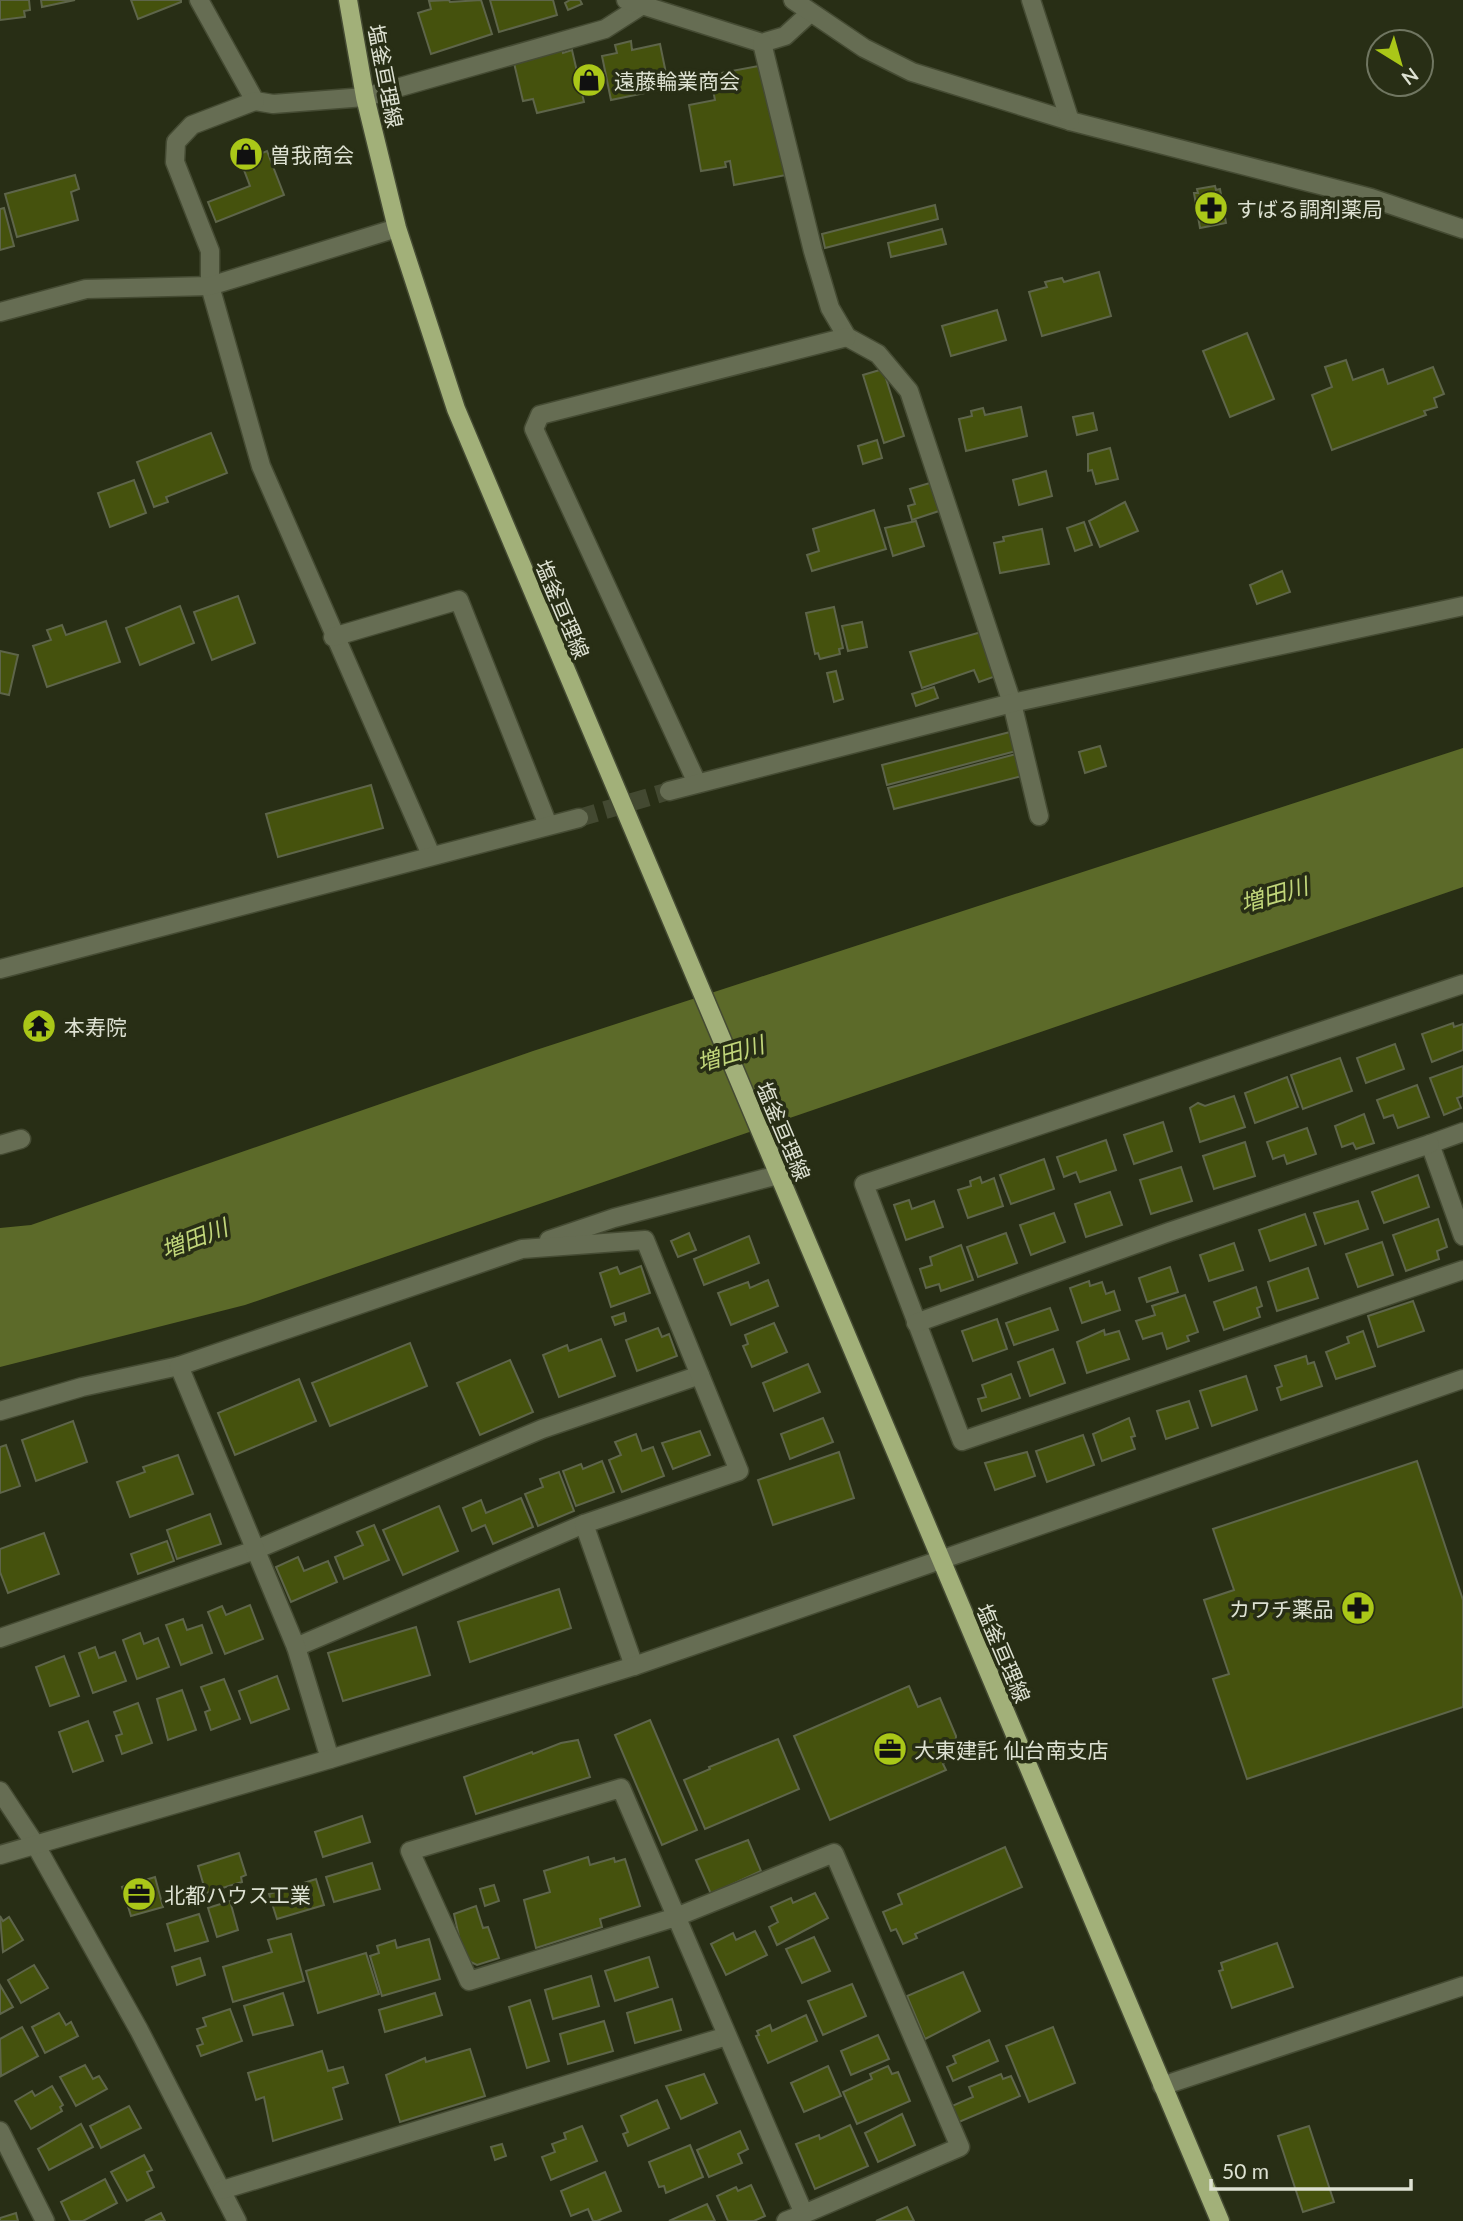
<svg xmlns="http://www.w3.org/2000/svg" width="1463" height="2221" font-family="Lato,'Noto Sans JP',sans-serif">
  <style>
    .water { fill: #5c6a29 }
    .building { fill: #45520d; stroke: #5e654a; stroke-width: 2 }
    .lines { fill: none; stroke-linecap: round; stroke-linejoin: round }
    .minor-tunnel { stroke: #434931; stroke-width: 18; stroke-dasharray: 18 9; stroke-linecap: butt }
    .minor-casing { stroke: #454b33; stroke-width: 21 }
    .major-casing { stroke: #454b33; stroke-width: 21 }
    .minor { stroke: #666d53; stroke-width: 18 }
    .major { stroke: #a2b079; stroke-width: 18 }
    .labels { text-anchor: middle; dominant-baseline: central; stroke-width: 7; stroke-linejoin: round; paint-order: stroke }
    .street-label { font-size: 21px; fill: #dde1d2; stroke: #282e15 }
    .poi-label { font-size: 21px; fill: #dde1d2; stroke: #282e15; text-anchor: start }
    .water-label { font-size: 23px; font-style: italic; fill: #c1d67a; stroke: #282e15 }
  </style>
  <rect width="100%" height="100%" fill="#282e15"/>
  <path class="water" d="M1463,748V887L245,1305L0,1367V1228L31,1225L533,1051Z"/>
  <g class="building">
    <path d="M0,0H29L30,10L24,11L25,17L0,20Z"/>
    <path d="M41,0H75L42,7Z"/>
    <path d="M131,0H181V2L138,19Z"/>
    <path d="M449,0L450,2L481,0L492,34L431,54L418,13L431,9L429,1Z"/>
    <path d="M490,0H553L557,15L499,32Z"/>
    <path d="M570,0H580L582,4L568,10L565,3Z"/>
    <path d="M631,41L632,50L660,44L669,88L611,100L602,56L617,53L615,45Z"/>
    <path d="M562,48L563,53L572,50L584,102L537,113L533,99L523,101L514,63Z"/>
    <path d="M764,65L786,175L734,185L730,161L725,162L726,167L701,171L689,105L715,100L710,75Z"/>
    <path d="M267,151L284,195L216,222L208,202L250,186L241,162Z"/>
    <path d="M75,175L79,189L71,192L78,220L17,237L5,194Z"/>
    <path d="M1215,186L1216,190L1220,189L1226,223L1200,228L1194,193H1198L1197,189Z"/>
    <path d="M935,205L938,219L825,248L822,234Z"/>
    <path d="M4,208L14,246L0,250V209Z"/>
    <path d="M942,229L946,244L891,257L888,243Z"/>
    <path d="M1099,272L1111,316L1042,336L1029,292L1047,287L1045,282L1062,278L1064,282Z"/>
    <path d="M997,310L1006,340L951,356L942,326Z"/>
    <path d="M1247,333L1274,399L1230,417L1203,351Z"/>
    <path d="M1346,360L1353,380L1383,369L1388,384L1433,367L1444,394L1434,398L1437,407L1424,411L1426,415L1332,450L1312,395L1332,387L1325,367Z"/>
    <path d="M883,369L904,436L884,443L863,375Z"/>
    <path d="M1021,407L1027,436L966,451L959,419L972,416L971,411L983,408L985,415Z"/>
    <path d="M1093,413L1097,430L1077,435L1073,417Z"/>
    <path d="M211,433L227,473L166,497L168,502L154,507L137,462Z"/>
    <path d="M877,440L882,458L863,464L858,446Z"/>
    <path d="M1110,448L1118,479L1096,484L1092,470L1088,471V454Z"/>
    <path d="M1046,471L1052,496L1019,505L1013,480Z"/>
    <path d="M134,480L146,513L110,527L98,493Z"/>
    <path d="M933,482L942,510L912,520L908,506L915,504L910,489Z"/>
    <path d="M1125,502L1138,531L1100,547L1089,521Z"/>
    <path d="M874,510L886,549L812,571L807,555L819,551L813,529Z"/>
    <path d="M916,521L924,546L893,556L885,528Z"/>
    <path d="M1084,522L1092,545L1075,551L1067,528Z"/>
    <path d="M1042,529L1049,564L1000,573L994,543L1004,541L1003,537Z"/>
    <path d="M1282,571L1290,592L1257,604L1250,585Z"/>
    <path d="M238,596L255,643L212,660L194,612Z"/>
    <path d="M180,606L194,643L140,665L126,628Z"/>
    <path d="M834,607L843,648L839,649L840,654L820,659L818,653L815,654L806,613Z"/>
    <path d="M106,621L120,662L47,687L33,646L51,640L47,630L62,625L66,635Z"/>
    <path d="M862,622L867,647L848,651L842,626Z"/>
    <path d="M985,631L999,675L979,682L974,670L922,688L910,652Z"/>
    <path d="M0,651L18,655L9,695L0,693Z"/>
    <path d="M836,671L843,699L834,702L827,673Z"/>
    <path d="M934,687L938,698L916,706L912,694Z"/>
    <path d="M1010,732L1016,751L887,785L882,765Z"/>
    <path d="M1100,746L1106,766L1085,773L1079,752Z"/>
    <path d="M1016,754L1022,776L894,809L888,788Z"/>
    <path d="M371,785L383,828L278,857L266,814Z"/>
    <path d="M1453,1023L1454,1027L1463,1024V1050L1432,1062L1422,1034Z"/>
    <path d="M1395,1044L1404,1069L1366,1083L1357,1058Z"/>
    <path d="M1340,1058L1352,1091L1303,1109L1291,1075Z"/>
    <path d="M1463,1066V1096L1457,1098L1461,1108L1444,1115L1430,1078Z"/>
    <path d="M1287,1077L1298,1107L1255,1123L1245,1093Z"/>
    <path d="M1417,1085L1429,1117L1398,1128L1393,1115L1384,1118L1377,1100Z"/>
    <path d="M1234,1096L1245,1127L1200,1142L1190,1108L1198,1103L1205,1106Z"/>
    <path d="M1364,1114L1374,1143L1356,1149L1353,1143L1342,1147L1335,1126Z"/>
    <path d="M1163,1122L1172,1151L1134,1164L1124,1135Z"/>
    <path d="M1307,1128L1316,1154L1287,1164L1284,1155L1273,1159L1267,1142Z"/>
    <path d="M1106,1140L1116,1170L1080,1182L1076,1172L1064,1177L1057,1157Z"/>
    <path d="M1245,1142L1255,1176L1214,1189L1203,1156Z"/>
    <path d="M1044,1159L1054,1189L1011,1204L1000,1175Z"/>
    <path d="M1181,1167L1192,1201L1151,1214L1140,1180Z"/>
    <path d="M1418,1175L1429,1207L1384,1223L1372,1192Z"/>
    <path d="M980,1177L982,1183L994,1178L1003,1206L968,1218L958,1190L971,1186L970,1181Z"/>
    <path d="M1110,1192L1122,1225L1086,1237L1075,1204Z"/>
    <path d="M909,1200L912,1209L934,1201L943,1227L906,1240L894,1205Z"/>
    <path d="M1358,1201L1368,1229L1325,1244L1314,1213Z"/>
    <path d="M1054,1213L1065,1242L1031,1255L1020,1225Z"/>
    <path d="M1305,1214L1316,1245L1270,1261L1259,1230Z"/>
    <path d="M1438,1219L1447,1247L1437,1251L1439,1259L1406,1271L1393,1235Z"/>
    <path d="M689,1233L696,1250L678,1257L671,1241Z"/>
    <path d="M1006,1233L1017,1263L978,1277L967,1247Z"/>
    <path d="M749,1236L759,1263L704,1285L694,1259Z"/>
    <path d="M1382,1242L1393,1275L1358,1287L1346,1254Z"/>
    <path d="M1234,1243L1243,1270L1209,1281L1200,1255Z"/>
    <path d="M961,1245L973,1280L941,1291L939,1284L926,1288L920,1269L932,1265L930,1257Z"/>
    <path d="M641,1266L650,1293L611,1307L600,1273L617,1267L620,1274Z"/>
    <path d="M1170,1267L1178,1292L1147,1302L1139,1278Z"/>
    <path d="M1308,1268L1318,1298L1277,1311L1268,1282Z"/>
    <path d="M768,1280L778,1306L731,1325L718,1293L748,1282L750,1288Z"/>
    <path d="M1089,1281L1090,1286L1102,1282L1106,1294L1114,1291L1120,1310L1082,1323L1070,1288Z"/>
    <path d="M1256,1287L1262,1306L1257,1308L1260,1317L1224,1330L1214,1302Z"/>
    <path d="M1185,1295L1198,1332L1187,1336L1189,1341L1167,1349L1162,1333L1143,1339L1136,1321L1155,1315L1152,1306Z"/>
    <path d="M1413,1301L1424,1331L1378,1347L1368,1316Z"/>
    <path d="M1050,1308L1058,1330L1014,1345L1006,1323Z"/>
    <path d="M624,1313L626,1321L615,1325L612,1317Z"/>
    <path d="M997,1319L1007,1349L973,1361L962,1331Z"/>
    <path d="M774,1323L787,1352L752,1367L743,1346L748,1344L745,1335Z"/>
    <path d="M658,1328L662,1337L669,1334L677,1356L637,1371L626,1340Z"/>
    <path d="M1104,1330L1105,1335L1119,1331L1129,1359L1087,1373L1077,1342Z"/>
    <path d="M1363,1331L1375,1366L1336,1379L1326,1352L1349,1343L1347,1337Z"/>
    <path d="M601,1339L615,1376L559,1397L543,1355L567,1345L569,1351Z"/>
    <path d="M410,1343L427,1386L330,1426L312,1383Z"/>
    <path d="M1053,1349L1065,1383L1030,1396L1018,1362Z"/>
    <path d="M1306,1356L1308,1364L1314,1362L1322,1386L1281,1400L1277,1388L1282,1386L1275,1366Z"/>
    <path d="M510,1360L533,1412L480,1435L457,1383Z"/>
    <path d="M808,1364L820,1392L774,1411L763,1383Z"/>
    <path d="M1011,1374L1020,1398L982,1411L978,1399L986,1397L982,1385Z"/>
    <path d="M1246,1376L1257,1410L1212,1426L1200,1391Z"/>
    <path d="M299,1379L316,1421L235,1455L218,1413Z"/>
    <path d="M1189,1401L1198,1428L1166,1439L1157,1411Z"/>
    <path d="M823,1418L833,1442L790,1459L781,1434Z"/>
    <path d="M1129,1418L1135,1436L1131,1437L1135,1449L1102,1461L1093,1434Z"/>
    <path d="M73,1421L87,1462L36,1481L22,1440Z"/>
    <path d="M700,1431L710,1455L673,1469L662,1443Z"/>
    <path d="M636,1434L642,1451L653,1447L664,1476L622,1492L609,1460L621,1455L615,1442Z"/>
    <path d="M1083,1435L1094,1465L1047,1482L1036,1451Z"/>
    <path d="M6,1445L20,1486L0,1493V1447Z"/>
    <path d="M839,1452L854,1498L773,1525L758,1480Z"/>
    <path d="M1027,1452L1035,1476L995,1490L985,1463Z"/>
    <path d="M178,1455L193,1494L130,1517L117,1482L145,1472L143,1467Z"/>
    <path d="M602,1461L614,1492L576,1506L563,1471L581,1464L583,1469Z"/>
    <path d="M1417,1461L1463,1600V1707L1247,1779L1213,1679L1229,1674L1204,1600L1234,1590L1213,1529Z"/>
    <path d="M559,1472L574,1511L538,1526L525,1494L543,1487L540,1479Z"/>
    <path d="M521,1498L533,1527L493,1544L485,1525L472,1531L463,1508L481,1500L486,1513Z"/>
    <path d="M439,1506L458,1551L403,1575L383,1530Z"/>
    <path d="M210,1514L221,1544L177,1559L167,1530Z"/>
    <path d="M374,1525L389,1560L344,1579L335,1557L363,1545L357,1532Z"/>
    <path d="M44,1533L59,1574L8,1593L0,1572V1549Z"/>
    <path d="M167,1541L174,1561L138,1574L131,1554Z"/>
    <path d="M298,1557L304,1571L328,1561L337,1582L291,1602L276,1567Z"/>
    <path d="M559,1589L571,1628L470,1662L458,1622Z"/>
    <path d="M250,1605L263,1639L225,1654L208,1612L222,1606L226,1615Z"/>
    <path d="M183,1619L187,1630L202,1625L212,1653L181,1665L166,1625Z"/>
    <path d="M416,1627L430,1675L343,1701L328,1653Z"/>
    <path d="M140,1633L144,1644L158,1638L169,1667L137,1679L123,1640Z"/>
    <path d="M95,1647L99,1658L115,1652L126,1681L93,1693L79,1653Z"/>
    <path d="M64,1656L79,1696L50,1706L36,1667Z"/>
    <path d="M277,1676L289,1709L251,1723L239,1691Z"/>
    <path d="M224,1679L240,1719L211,1730L205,1712L210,1710L201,1687Z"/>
    <path d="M909,1686L918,1707L940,1698L956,1736L955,1752L943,1764L946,1770L830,1820L794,1736Z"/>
    <path d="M182,1690L196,1730L168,1740L157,1699Z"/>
    <path d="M138,1703L152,1743L122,1754L116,1736L122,1734L114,1712Z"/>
    <path d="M650,1720L697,1830L662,1845L615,1735Z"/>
    <path d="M88,1721L103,1761L73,1772L59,1732Z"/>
    <path d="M778,1739L799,1789L705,1829L684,1780L710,1769L709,1767Z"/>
    <path d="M578,1740L590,1777L476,1814L464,1777L532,1752L533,1754L561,1743Z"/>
    <path d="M362,1816L370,1842L323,1857L315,1832Z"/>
    <path d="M748,1840L761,1871L711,1894L696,1860Z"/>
    <path d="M1005,1847L1022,1887L915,1934L917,1938L903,1944L896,1929L891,1931L883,1912L902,1904L898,1894Z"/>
    <path d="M239,1853L246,1875L241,1877L242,1882L206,1893L198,1866Z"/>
    <path d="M588,1857L590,1865L614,1858L615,1862L625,1859L640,1906L600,1919L602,1927L536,1948L524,1900L550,1892L544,1871Z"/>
    <path d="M372,1863L380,1889L334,1902L326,1877Z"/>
    <path d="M155,1877L163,1907L131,1916L122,1887Z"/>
    <path d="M316,1879L324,1905L277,1919L269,1894Z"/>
    <path d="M494,1885L499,1901L485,1906L480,1889Z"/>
    <path d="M815,1893L828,1918L777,1945L769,1927L778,1922L771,1907L791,1898L793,1903Z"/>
    <path d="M230,1901L238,1930L217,1937L208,1908Z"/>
    <path d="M476,1906L483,1928L488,1927L499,1958L477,1965L464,1959L454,1914Z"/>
    <path d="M199,1914L208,1941L175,1951L167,1924Z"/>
    <path d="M0,1916L3,1921L9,1917L23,1940L3,1952Z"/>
    <path d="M755,1931L767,1955L726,1975L711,1944L733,1933L736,1940Z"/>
    <path d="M291,1934L304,1981L233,2002L223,1967L272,1952L268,1940Z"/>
    <path d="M814,1937L830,1971L802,1983L786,1949Z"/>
    <path d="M429,1939L440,1979L382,1996L370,1956L379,1953L377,1946L395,1940L397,1948Z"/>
    <path d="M1277,1943L1293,1987L1232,2008L1219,1971L1223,1970L1221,1963Z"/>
    <path d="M366,1953L379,1994L318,2013L306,1971Z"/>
    <path d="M649,1957L658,1987L615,2001L605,1971Z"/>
    <path d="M200,1958L205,1975L177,1985L172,1967Z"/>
    <path d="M34,1965L48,1988L21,2003L8,1980Z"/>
    <path d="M963,1972L980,2011L925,2039L907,1996Z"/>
    <path d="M591,1976L599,2006L553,2019L545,1990Z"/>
    <path d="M852,1984L866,2016L823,2035L808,2001Z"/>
    <path d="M0,1985L13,2007L0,2014Z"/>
    <path d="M283,1993L293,2025L253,2035L244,2006Z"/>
    <path d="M435,1993L442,2015L385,2032L379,2010Z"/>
    <path d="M672,1999L681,2030L635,2043L627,2013Z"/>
    <path d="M530,2000L549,2061L527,2068L509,2007Z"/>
    <path d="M230,2009L242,2041L201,2056L197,2046L203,2044L197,2029L206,2026L203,2018Z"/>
    <path d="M59,2013L66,2025L71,2022L78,2036L45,2053L32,2027Z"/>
    <path d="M806,2015L817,2041L768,2063L756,2036L759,2035L757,2031L770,2025L772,2031Z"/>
    <path d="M604,2021L613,2051L568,2064L560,2034Z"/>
    <path d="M22,2027L38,2056L1,2076L0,2039Z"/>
    <path d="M1053,2027L1075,2083L1029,2102L1006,2046Z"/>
    <path d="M878,2035L889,2059L851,2075L841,2051Z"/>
    <path d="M989,2040L998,2061L953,2081L947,2067L956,2063L953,2056Z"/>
    <path d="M470,2049L485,2096L400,2122L386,2075L425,2058L426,2062Z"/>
    <path d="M322,2051L328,2071L343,2067L348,2083L333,2088L342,2119L273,2141L264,2097L256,2100L248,2073Z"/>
    <path d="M85,2065L93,2079L99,2076L107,2089L76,2106L60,2077Z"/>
    <path d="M828,2066L841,2096L804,2112L791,2083Z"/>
    <path d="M888,2066L892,2074L898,2072L910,2101L857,2124L843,2092L872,2079L870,2074Z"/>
    <path d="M704,2074L717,2103L681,2119L666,2086Z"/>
    <path d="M1001,2074L1003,2079L1011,2076L1020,2096L959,2122L952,2106L973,2097L969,2087Z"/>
    <path d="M52,2086L63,2105L60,2107L62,2111L31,2129L15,2101L32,2091L35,2096Z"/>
    <path d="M657,2100L669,2128L628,2146L623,2134L628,2132L621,2116Z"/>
    <path d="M129,2106L141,2128L101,2148L90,2126Z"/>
    <path d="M902,2114L915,2145L878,2162L865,2133Z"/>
    <path d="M81,2124L93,2147L49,2170L38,2149Z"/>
    <path d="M850,2125L868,2166L815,2189L796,2144L819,2135L820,2139Z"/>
    <path d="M582,2126L597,2161L551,2180L542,2157L555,2152L552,2144L566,2139L564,2133Z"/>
    <path d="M1309,2126L1334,2202L1303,2212L1278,2136Z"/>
    <path d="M740,2131L748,2149L738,2154L742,2163L709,2177L697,2150Z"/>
    <path d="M502,2144L506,2156L495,2160L491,2147Z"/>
    <path d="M690,2145L703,2177L666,2193L664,2186L659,2187L649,2162Z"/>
    <path d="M144,2155L152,2170L147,2172L154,2187L127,2201L111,2172Z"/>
    <path d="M605,2172L621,2211L597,2221H593L588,2209L571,2216L561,2191Z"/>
    <path d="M105,2179L117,2203L83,2221H70L61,2202Z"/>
    <path d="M751,2185L765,2216L754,2221H728L717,2196L736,2187L738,2191Z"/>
    <path d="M707,2204L715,2221H669Z"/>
    <path d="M907,2207L914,2221H876Z"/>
    <path d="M16,2213L18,2221H0V2218Z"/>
    <path d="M161,2213L165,2221H145Z"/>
  </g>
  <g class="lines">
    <path class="minor-tunnel" d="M579,818L669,791"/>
    <g class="minor-casing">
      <g id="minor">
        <path d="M199,0L255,101L273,104L365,97L605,29L641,6"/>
        <path d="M626,0L762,43L785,36L810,13"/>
        <path d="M793,0L864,48L912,72L1070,121L1371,198L1463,229"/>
        <path d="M1031,0L1070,121"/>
        <path d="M762,43L813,251L830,308L847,337L878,354L909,391L1012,703L1039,816"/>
        <path d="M255,101L192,125L176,142L175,162L210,251V286L261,466L431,855"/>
        <path d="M0,312L86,289L210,286L397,228"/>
        <path d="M333,637L459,600L548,825"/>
        <path d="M697,783L534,429L540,415L847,337"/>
        <path d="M669,791L1012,703L1463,606"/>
        <path d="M0,969L579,818"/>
        <path d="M1463,984L864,1184L962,1441L1463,1270"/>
        <path d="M1463,1132L1430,1144L1463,1236"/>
        <path d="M0,1145L21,1139"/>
        <path d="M549,1240L614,1218L778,1175"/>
        <path d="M916,1323L1169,1232L1430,1144"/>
        <path d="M0,1411L82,1387L179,1366"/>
        <path d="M0,1638L255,1550L542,1429L700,1375"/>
        <path d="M296,1647L584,1524"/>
        <path d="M330,1759L296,1647L179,1366L522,1249L645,1240L739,1471L584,1524L634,1666"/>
        <path d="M0,1791L35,1844L139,2030L237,2221"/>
        <path d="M0,1855L330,1759L634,1666L1463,1379"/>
        <path d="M1162,2086L1463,1986"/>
        <path d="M0,2131L45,2221"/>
        <path d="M222,2190L727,2036"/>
        <path d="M786,2221L804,2214L960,2147L834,1853L676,1917L469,1981L410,1851L621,1788L804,2214"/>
      </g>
    </g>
    <g class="major-casing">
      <path id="major" d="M348,0L365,97L397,228L456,409L1220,2221"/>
    </g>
    <use href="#minor" class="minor"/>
    <use href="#major" class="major"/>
  </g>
  <defs>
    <g id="shop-disc" transform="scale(1.75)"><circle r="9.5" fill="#aac718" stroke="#282e15"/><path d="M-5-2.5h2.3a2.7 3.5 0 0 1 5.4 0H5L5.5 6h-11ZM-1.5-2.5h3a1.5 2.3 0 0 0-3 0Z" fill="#111"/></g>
    <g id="pharmacy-disc" transform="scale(1.75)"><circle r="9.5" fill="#aac718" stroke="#282e15"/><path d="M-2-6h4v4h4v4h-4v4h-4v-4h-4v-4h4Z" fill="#111"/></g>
    <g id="temple-disc" transform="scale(1.75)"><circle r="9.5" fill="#aac718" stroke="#282e15"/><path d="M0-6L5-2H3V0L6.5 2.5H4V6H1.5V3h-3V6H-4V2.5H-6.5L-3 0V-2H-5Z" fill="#111"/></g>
    <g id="office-disc" transform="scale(1.75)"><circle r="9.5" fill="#aac718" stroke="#282e15"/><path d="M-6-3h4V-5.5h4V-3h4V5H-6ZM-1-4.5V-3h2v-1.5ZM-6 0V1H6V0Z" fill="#111"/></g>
  </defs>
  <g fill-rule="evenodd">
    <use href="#shop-disc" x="589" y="80"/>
    <use href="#shop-disc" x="246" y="154"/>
    <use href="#pharmacy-disc" x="1211" y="208"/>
    <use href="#temple-disc" x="39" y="1026"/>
    <use href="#pharmacy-disc" x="1358" y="1608"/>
    <use href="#office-disc" x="890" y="1749"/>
    <use href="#office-disc" x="139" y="1894"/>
  </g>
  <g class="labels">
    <g class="street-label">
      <text transform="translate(386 76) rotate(79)">塩釜亘理線</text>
      <text transform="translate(563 609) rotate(67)">塩釜亘理線</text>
      <text transform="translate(784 1131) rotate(67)">塩釜亘理線</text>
      <text transform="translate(1004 1653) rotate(67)">塩釜亘理線</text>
    </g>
    <g class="poi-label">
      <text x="614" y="80">遠藤輪業商会</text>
      <text x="270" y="154">曽我商会</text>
      <text x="1236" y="208">すばる調剤薬局</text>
      <text x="64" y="1026">本寿院</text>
      <text x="1334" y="1608" text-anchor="end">カワチ薬品</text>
      <text x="914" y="1749">大東建託 仙台南支店</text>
      <text x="164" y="1894">北都ハウス工業</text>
    </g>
    <g class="water-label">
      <text transform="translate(1274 894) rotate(-16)">増田川</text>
      <text transform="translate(730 1053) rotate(-17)">増田川</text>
      <text transform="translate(194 1238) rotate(-21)">増田川</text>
    </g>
  </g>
  <g transform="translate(1400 63) rotate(143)"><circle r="33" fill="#282e15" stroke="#707661" stroke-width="2"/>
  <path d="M0-5L12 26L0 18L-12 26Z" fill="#aac718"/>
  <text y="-10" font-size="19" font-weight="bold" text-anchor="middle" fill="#dde1d2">N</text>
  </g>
  <path d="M1211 2179v10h200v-10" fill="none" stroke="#dde1d2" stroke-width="3.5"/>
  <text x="1222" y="2179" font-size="21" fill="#dde1d2" stroke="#282e15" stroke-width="5" paint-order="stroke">50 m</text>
</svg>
